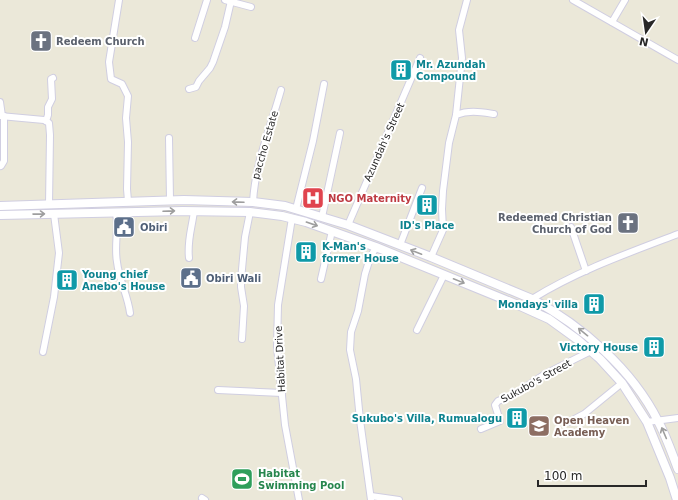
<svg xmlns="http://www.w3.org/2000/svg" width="678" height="500" font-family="'DejaVu Sans',sans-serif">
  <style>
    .water { fill: #69a7ef }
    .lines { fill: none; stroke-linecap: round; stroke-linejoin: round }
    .street-casing { stroke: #d0cee1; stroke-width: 8 }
    .secondary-casing { stroke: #d0cee1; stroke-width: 10 }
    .street { stroke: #fff; stroke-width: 6 }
    .secondary { stroke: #fff; stroke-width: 8 }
    .oneway { stroke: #9e9e9e }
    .labels { text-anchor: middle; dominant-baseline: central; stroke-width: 4; stroke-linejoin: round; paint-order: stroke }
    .worship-label { font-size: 10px; font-weight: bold; fill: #5b616d; stroke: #fff; text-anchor: start }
    .culture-label { font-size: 10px; font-weight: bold; fill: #0d838f; stroke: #fff; text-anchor: start }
    .street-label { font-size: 10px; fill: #282828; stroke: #fff }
    .health-label { font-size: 10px; font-weight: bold; fill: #be3a42; stroke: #fff; text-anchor: start }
    .service-label { font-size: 10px; font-weight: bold; fill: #4e5e75; stroke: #fff; text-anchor: start }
    .education-label { font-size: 10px; font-weight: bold; fill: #785e54; stroke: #fff; text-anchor: start }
    .leisure-label { font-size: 10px; font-weight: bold; fill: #27864d; stroke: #fff; text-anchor: start }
  </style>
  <rect width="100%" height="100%" fill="#ebe8d9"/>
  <path class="water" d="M238,469L252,482L245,490L231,475L234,473L237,476L238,474L236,471Z"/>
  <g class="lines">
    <g class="street-casing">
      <g id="street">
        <path d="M119,0L109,62L111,79L122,84L128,96L126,118L128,142L127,189L128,201"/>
        <path d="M225,0L251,7"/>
        <path d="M573,0L678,60"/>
        <path d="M612,22L625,0"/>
        <path d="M195,38L207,0"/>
        <path d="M189,89L196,87L199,81L210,68L213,62L225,27L231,1"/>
        <path d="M0,102L2,116"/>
        <path d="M456,115L462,58L459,30L467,0"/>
        <path d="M0,116L44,120L49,123L50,135L49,205"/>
        <path d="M46,121L48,115V107L52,99L51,79L53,78"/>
        <path d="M169,138L170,200"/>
        <path d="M0,165L1,166L4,161V116"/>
        <path d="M253,202C255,164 271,126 281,90"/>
        <path d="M296,209L313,141L324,84"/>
        <path d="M116,213C119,229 114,246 117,262C119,280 128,296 130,313"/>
        <path d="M322,217L340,133"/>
        <path d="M292,218L278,305L277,347L285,425L299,500"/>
        <path d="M348,225L420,58"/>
        <path d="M571,227L586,271"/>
        <path d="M400,245L422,188"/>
        <path d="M431,257L443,230L442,209L443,191L449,143L456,115C469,110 480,112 494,114"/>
        <path d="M189,258C187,240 192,228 194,211"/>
        <path d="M321,279L332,231"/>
        <path d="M532,299C577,271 628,253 678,234"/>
        <path d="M417,330L444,275"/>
        <path d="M242,339L244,306L241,287V280L245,237L250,212"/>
        <path d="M43,352L54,297L59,253L54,214"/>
        <path d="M218,390L282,393"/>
        <path d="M569,422L584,414L622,383"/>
        <path d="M647,422L678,418"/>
        <path d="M481,429L500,421L495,405L498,401L515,394L545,374L591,351"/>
        <path d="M371,496L399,500"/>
        <path d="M202,498L205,500"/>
        <path d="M371,500L360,420L356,379L350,350L351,332L358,311L365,274L370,258L376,247"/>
      </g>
    </g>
    <g class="secondary-casing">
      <g id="secondary">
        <path d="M0,206L184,200L253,202L285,206L348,225L431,257L532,299C582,326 632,369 658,421C666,436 672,453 678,469"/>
        <path d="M0,215L183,211L250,212L282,216L306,222L376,247L518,305L549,319L578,340L600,359L622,383L647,422L670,478L677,500"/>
      </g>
    </g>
    <use href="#street" class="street"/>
    <use href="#secondary" class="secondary"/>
  </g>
  <defs><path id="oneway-shaft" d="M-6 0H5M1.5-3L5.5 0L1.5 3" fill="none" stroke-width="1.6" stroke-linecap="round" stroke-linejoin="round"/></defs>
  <g class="oneway">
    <use href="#oneway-shaft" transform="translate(238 202) rotate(-178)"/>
    <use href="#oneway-shaft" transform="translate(169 211) rotate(-2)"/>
    <use href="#oneway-shaft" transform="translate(39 214) rotate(-1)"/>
    <use href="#oneway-shaft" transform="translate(312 224) rotate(19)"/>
    <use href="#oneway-shaft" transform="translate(416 252) rotate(-159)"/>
    <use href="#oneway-shaft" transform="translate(459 281) rotate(22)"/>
    <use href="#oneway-shaft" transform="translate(583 332) rotate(-141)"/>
    <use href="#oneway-shaft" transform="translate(664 433) rotate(-113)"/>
  </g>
  <defs>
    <g id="church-square" transform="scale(1.15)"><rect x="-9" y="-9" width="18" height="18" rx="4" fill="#6b7280" stroke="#fff"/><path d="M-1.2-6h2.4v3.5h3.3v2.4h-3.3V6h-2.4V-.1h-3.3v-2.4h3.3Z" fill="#fff"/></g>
    <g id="building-square" transform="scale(1.15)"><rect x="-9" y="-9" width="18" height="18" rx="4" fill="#0f9aa8" stroke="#fff"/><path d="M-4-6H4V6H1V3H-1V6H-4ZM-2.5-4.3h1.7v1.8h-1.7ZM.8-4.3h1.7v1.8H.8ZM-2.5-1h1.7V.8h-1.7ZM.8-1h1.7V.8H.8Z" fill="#fff"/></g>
    <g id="hospital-square" transform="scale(1.15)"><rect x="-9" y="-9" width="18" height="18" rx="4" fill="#e0444e" stroke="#fff"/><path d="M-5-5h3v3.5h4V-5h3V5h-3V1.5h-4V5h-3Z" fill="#fff"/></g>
    <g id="civic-square" transform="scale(1.15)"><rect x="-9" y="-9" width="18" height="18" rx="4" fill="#5c6f8a" stroke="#fff"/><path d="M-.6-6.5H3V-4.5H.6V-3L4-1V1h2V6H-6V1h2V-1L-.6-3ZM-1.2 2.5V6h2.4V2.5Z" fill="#fff"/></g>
    <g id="school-square" transform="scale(1.15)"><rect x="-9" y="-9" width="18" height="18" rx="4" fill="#8d6e63" stroke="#fff"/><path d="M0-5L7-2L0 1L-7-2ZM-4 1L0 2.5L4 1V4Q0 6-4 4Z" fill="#fff"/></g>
    <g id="stadium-square" transform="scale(1.15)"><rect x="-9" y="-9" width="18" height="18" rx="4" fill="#2e9e5b" stroke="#fff"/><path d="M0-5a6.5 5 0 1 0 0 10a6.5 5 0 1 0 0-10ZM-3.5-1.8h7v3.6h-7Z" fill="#fff"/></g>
  </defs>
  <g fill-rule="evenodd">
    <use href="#church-square" x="41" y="41"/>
    <use href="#building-square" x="401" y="70"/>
    <use href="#hospital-square" x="313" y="198"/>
    <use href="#building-square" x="427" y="205"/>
    <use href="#church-square" x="628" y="223"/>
    <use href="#civic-square" x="124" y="227"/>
    <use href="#building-square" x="306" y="252"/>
    <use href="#civic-square" x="191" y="278"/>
    <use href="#building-square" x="67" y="280"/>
    <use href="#building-square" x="594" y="304"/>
    <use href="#building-square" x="654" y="347"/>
    <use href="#building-square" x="517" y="418"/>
    <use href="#school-square" x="539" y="426"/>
    <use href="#stadium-square" x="242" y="479"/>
  </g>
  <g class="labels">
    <g class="worship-label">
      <text x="56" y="41">Redeem Church</text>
      <text x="612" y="217" text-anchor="end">Redeemed Christian<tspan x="612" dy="12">Church of God</tspan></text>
    </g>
    <g class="culture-label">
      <text x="416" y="64">Mr. Azundah<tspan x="416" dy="12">Compound</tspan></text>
      <text x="427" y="225" text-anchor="middle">ID's Place</text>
      <text x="322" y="246">K-Man's<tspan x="322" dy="12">former House</tspan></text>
      <text x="82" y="274">Young chief<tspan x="82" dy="12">Anebo's House</tspan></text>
      <text x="578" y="304" text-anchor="end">Mondays' villa</text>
      <text x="638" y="347" text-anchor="end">Victory House</text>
      <text x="502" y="418" text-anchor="end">Sukubo's Villa, Rumualogu</text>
    </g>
    <g class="street-label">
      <text transform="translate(384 142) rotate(-66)">Azundah's Street</text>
      <text transform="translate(265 145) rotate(-74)">paccho Estate</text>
      <text transform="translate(280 359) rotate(-93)">Habitat Drive</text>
      <text transform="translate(536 381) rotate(-29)">Sukubo's Street</text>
    </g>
    <g class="health-label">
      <text x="328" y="198">NGO Maternity</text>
    </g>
    <g class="service-label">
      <text x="140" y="227">Obiri</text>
      <text x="206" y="278">Obiri Wali</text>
    </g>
    <g class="education-label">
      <text x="554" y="420">Open Heaven<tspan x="554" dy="12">Academy</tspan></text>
    </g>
    <g class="leisure-label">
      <text x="258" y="473">Habitat<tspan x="258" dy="12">Swimming Pool</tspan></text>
    </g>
  </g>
  <g transform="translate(646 32) rotate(193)" stroke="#ffffff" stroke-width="3" paint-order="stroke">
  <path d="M0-3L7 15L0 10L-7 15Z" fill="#282828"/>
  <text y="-6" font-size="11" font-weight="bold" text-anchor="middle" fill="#282828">N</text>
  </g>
  <path d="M538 480v6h108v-6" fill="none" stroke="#282828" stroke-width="2"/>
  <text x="544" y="480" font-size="12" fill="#282828" stroke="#ffffff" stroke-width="3" paint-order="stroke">100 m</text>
</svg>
